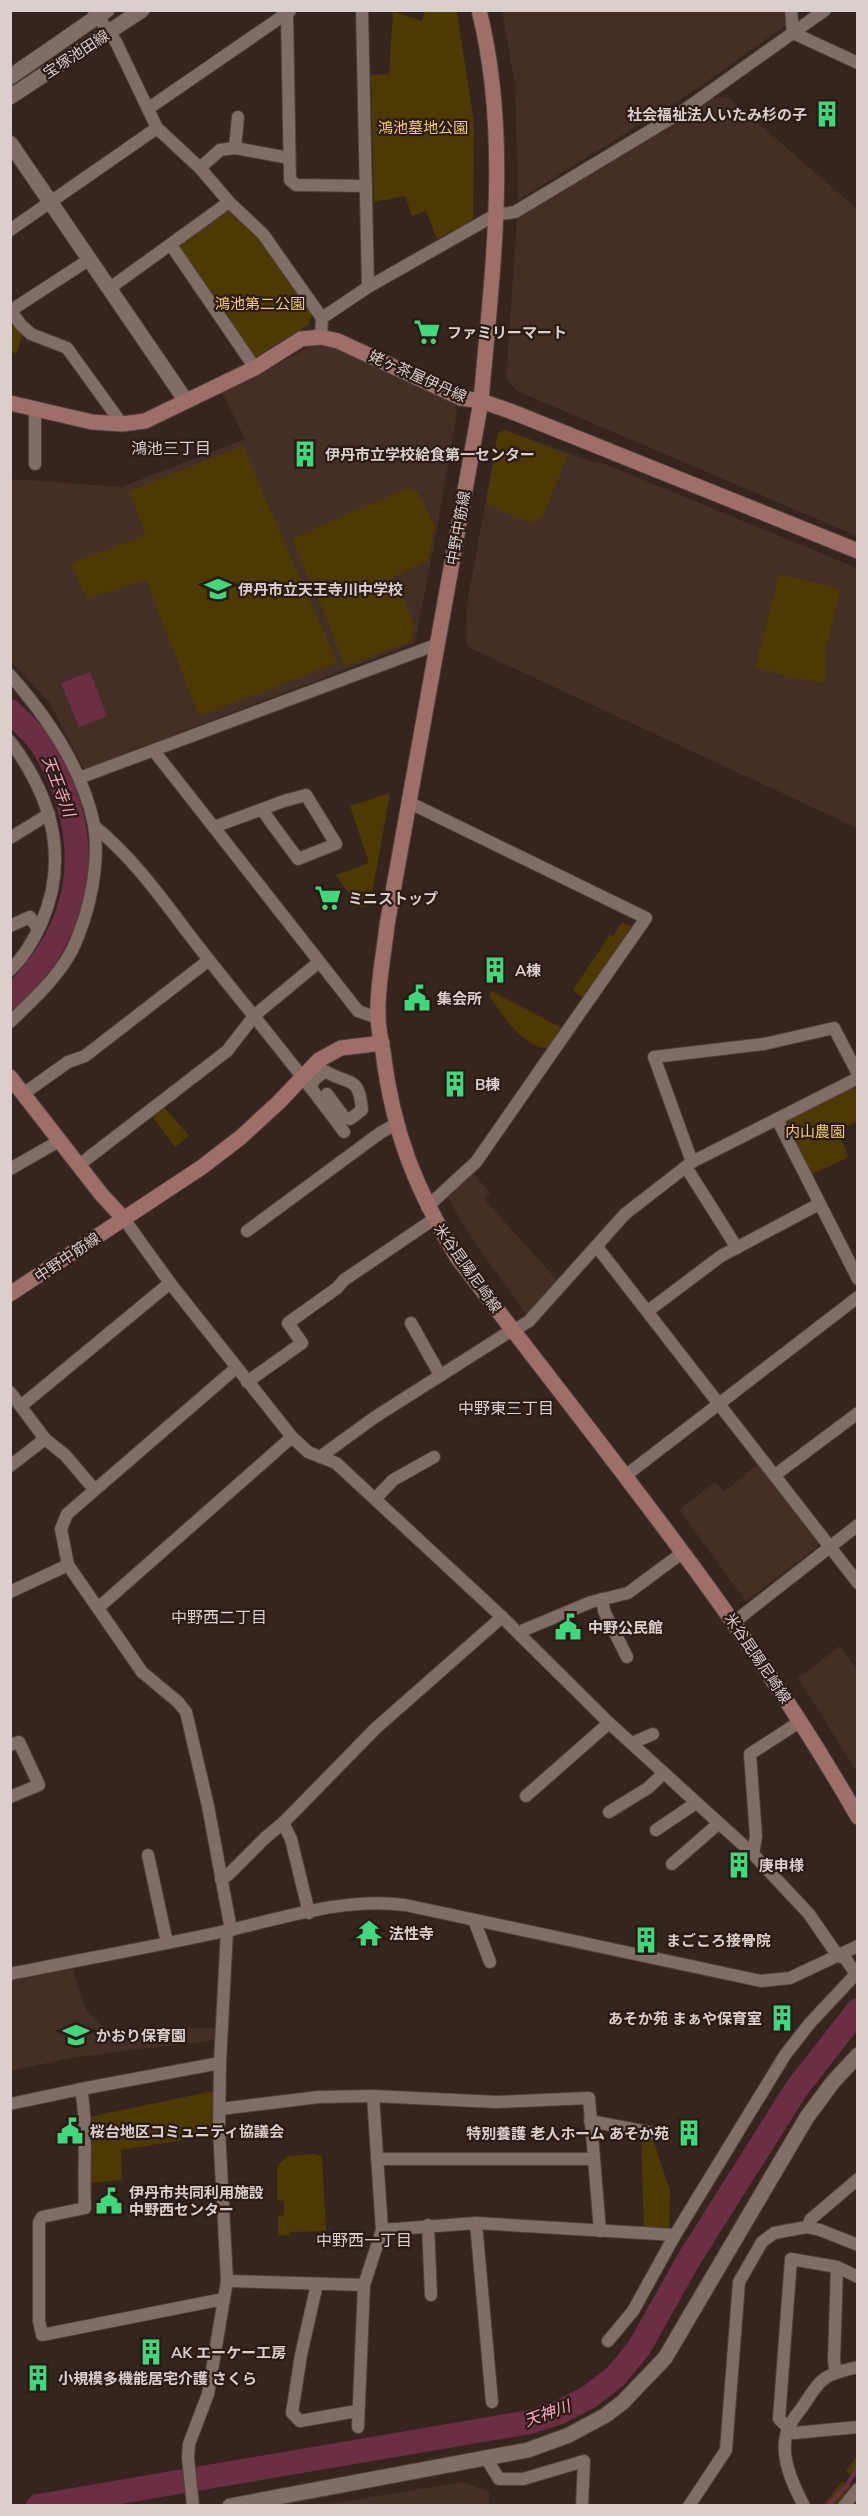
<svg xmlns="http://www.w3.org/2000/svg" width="868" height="2516" font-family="Mulish,'Noto Sans JP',sans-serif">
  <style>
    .built { fill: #442f26 }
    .green { fill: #4d3a03 }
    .water { fill: #6c2e45 }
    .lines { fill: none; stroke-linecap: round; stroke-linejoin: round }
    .stream { stroke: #6c2e45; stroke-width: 4 }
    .river { stroke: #6c2e45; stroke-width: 24 }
    .minor-casing { stroke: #4d3f3b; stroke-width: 14 }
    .tertiary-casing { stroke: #4d3f3b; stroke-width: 17 }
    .secondary-casing { stroke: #4d3f3b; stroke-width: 17 }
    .minor { stroke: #806d65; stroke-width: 12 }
    .tertiary { stroke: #806d65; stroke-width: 15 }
    .secondary { stroke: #9e6f69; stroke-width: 15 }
    .labels { text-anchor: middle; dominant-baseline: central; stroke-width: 4.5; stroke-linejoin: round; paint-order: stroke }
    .street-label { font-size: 15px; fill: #dacfcb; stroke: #2a1b15 }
    .poi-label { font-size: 15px; font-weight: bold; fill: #dacfcb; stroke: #2a1b15; text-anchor: start }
    .park-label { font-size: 15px; fill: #f4cc6e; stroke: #2a1b15 }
    .neighbourhood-label { font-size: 16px; fill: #dacfcb; stroke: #2a1b15 }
    .water-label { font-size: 16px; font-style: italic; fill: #f5a7bf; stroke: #2a1b15 }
  </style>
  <rect width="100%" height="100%" fill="#35251e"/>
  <g class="built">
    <path d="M786,10L787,24L697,89L518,200L515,84L502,11Z"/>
    <path d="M716,96L729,98L857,209V536L517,391L506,378L517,219Z"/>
    <path d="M317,345L328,346L456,404L457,411L438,524L415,643L84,769L49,702L11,661V479L121,487L245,439L222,392L252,380L306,348Z"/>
    <path d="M505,430L595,463L600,462L857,568V828L466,646L467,604L498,433Z"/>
    <path d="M473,1173L490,1193L484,1199L559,1282L528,1316L482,1253L460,1220L448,1197Z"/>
    <path d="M758,1464L818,1541L817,1547L746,1601L679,1510L715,1482L724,1492Z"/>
    <path d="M840,1646L857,1669V1772L798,1678Z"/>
    <path d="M72,1968L86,2010L111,2034L144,2029L218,2028L217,2040L75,2057L11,2071L10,1980Z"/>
    <path d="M463,2482L489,2492V2505H322Z"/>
  </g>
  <g class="green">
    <path d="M393,11L422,21L425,11H457L474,124L473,220L437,239L426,211L412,216L405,196L374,202L371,75L389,74Z"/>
    <path d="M228,208L256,233L312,315L308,325L254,358L178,246Z"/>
    <path d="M10,324L23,334L16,354L11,351Z"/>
    <path d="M505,430L568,455L543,516L532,524L486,503L498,433Z"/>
    <path d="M243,446L337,663L199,716L146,580L87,599L71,563L146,535L129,491Z"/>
    <path d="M406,488L417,492L435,526L428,560L393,577L413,621L412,641L345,666L322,607L292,539Z"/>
    <path d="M779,574L841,589L825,653V683L789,677L755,667Z"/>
    <path d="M390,793L370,905L360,908L336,875L369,863L350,806Z"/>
    <path d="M622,922L631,927L583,998L573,990L610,935L613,936Z"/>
    <path d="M491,991L562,1028L549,1048C522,1048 502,1014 489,995Z"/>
    <path d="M852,1087L857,1088V1121L837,1131L849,1157L812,1174L787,1125L789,1118Z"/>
    <path d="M163,1106L189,1136L175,1147L151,1115Z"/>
    <path d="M213,2091L214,2135L121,2150L122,2180L89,2183V2117Z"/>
    <path d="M641,2134L652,2136L670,2191L669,2233L644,2231Z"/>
    <path d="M314,2154L322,2156L326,2231L290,2232V2235L278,2236V2216L284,2215V2201L277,2200V2167L287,2156Z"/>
    <path d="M857,2455L858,2477L857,2478L846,2472Z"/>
    <path d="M842,2481L851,2486L835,2505H824Z"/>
  </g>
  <path class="water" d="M90,672L107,716L79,727L61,683Z"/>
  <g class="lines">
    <path class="stream" d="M828,2506L847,2485L858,2467"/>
    <g class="river">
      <path d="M10,711C21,723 36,734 44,748C96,839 87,925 10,998"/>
      <path d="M38,2506L530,2422L560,2412L589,2397L616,2376L639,2348L689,2259L797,2088L858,2010"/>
    </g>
    <g class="minor-casing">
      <g id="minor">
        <path d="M362,10L368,287"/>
        <path d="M791,10L793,33L858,63"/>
        <path d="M94,11L116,42L157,128L200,168L229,202L263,234L322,318"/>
        <path d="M287,14L290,180L296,185L366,186"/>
        <path d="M149,108L290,11"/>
        <path d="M235,148L238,117"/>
        <path d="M200,168L220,150L235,148L289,158"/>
        <path d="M10,230L157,128"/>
        <path d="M171,245L255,368"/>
        <path d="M110,288L229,202"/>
        <path d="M10,311L90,259"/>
        <path d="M11,311L21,325L31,334L67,348L122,424"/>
        <path d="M321,337L322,318L368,287L495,215L515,212L683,111L825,10"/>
        <path d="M35,409V464"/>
        <path d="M10,675C47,717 83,769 94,825C99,855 93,892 84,920C80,931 76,944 70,954C55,980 32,1001 10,1022"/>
        <path d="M10,741C52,797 70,858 41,924C33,941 24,957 10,970"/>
        <path d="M154,751L358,1011L378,1018"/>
        <path d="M79,778L438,644"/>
        <path d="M410,803L646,918L476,1162L427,1207"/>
        <path d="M94,826C140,863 172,914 209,960C254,1017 301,1073 344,1132"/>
        <path d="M214,827L284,801L306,795L336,844L298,859L262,810"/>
        <path d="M10,838L49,814"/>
        <path d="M10,926L30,917L38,929"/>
        <path d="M311,1086L315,1079L325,1071C349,1086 359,1074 362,1110L350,1119L344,1117L327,1094"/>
        <path d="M23,1094L68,1062L85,1056L209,960"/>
        <path d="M777,1119L858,1279"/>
        <path d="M692,1162L654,1057L764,1044L834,1028L858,1074"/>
        <path d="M79,1165L227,1051L255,1015L319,962"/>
        <path d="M686,1167L737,1248"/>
        <path d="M10,1169L59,1141"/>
        <path d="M124,1219L170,1283L292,1437L308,1452L336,1463L502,1617L609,1723L753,1854L809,1914L838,1956L845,1958L856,1974L810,2023L785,2055L675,2235L633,2311L608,2341"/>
        <path d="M247,1231L380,1133L396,1124"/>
        <path d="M597,1247L858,1583"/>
        <path d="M648,1311L721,1256L819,1204"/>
        <path d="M411,1323L440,1375"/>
        <path d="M513,1331L529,1321L625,1214L692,1162L858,1078"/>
        <path d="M247,1382L302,1343L288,1323L337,1288L344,1280L434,1219"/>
        <path d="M10,1392L45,1439L65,1455L94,1489"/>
        <path d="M21,1406L170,1283"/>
        <path d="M320,1457L375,1417L512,1330"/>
        <path d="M10,1466L45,1439"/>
        <path d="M775,1475L858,1413"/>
        <path d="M625,1476L858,1297"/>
        <path d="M375,1499L393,1480L434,1457"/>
        <path d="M10,1592L68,1565"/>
        <path d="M602,1599L604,1611L627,1657"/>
        <path d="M98,1608L292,1437"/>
        <path d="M734,1622L858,1525"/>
        <path d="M520,1635L524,1630L591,1602L628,1593L682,1553"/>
        <path d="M632,1743L653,1734"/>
        <path d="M10,1745L19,1742L39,1785L10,1797"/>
        <path d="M526,1796L609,1723"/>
        <path d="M609,1812L648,1788L664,1773"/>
        <path d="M283,1823L291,1839L309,1913"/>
        <path d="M656,1830L696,1803"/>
        <path d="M753,1854L756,1836L750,1754L801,1721"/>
        <path d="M148,1855L167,1943"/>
        <path d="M672,1864L718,1824"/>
        <path d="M221,1879L228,1875L266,1837L283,1823L376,1728L502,1617"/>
        <path d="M474,1920L490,1962"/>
        <path d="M231,1930L208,1806L186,1712L178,1702L142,1672L68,1565L61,1529L67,1514L236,1368"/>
        <path d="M10,1974C84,1959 157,1946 230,1930C286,1917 347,1897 405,1905L761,1981L790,1978L858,1946"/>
        <path d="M81,2089L220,2063"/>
        <path d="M10,2104L81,2089C88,2128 83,2169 85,2208L42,2217L39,2222V2321L42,2335L223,2299"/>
        <path d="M220,2109L319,2097L373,2096L496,2102L589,2098L600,2231"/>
        <path d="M590,2121L653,2133"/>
        <path d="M377,2159H594"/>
        <path d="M476,2223L492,2402"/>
        <path d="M428,2225L431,2295"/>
        <path d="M807,2227L811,2219L858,2179"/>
        <path d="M382,2230L476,2223L675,2235"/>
        <path d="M858,2277L837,2267L791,2259L779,2419L794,2433L858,2427"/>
        <path d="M227,2281L364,2285"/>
        <path d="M317,2284L301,2355L292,2413L300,2421L357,2411"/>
        <path d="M836,2372L834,2361L837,2267"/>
        <path d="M358,2427L364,2285L382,2230L373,2096"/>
        <path d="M486,2458L499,2479H523L584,2461L582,2506"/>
        <path d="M193,2506L188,2458L189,2444L208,2394L227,2281L219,2129L220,2063L227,1930"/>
        <path d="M689,2506L726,2450L739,2282L762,2242L774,2233L807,2227L820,2230L858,2245"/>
        <path d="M804,2506C793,2485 778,2454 788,2429C791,2421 798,2413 803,2406C822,2377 823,2375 858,2367"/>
        <path d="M844,2506L858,2489"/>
      </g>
    </g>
    <g class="tertiary-casing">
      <g id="tertiary">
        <path d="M10,77L107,10"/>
        <path d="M10,97L142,10"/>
        <path d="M10,143L186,401"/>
        <path d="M230,2506L528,2450L569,2435L606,2415L623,2402L665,2358L807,2117L833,2082L858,2055"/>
      </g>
    </g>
    <g class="secondary-casing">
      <g id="secondary">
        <path d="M479,10C511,137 492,273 481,401L387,925C384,955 377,985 378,1016C378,1028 381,1040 383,1052C393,1132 415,1188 457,1257C595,1440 744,1617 858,1817"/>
        <path d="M10,403L92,422L122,424L145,421L255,368L301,339L321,337L338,341L461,398L481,401L510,411L858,551"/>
        <path d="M10,1077L101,1194L124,1219"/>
        <path d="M10,1294L202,1167L241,1137L279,1102L319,1060L341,1048L382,1043"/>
      </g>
    </g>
    <use href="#minor" class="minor"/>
    <use href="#tertiary" class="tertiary"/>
    <use href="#secondary" class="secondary"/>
  </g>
  <defs>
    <g id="building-bare" transform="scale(2.07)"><path d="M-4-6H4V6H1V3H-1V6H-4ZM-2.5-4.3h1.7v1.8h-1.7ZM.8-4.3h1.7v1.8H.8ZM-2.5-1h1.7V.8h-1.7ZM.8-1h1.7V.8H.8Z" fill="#41d77c" stroke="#2a1b15" stroke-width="2.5" paint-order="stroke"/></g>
    <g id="supermarket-bare" transform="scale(2.07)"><path d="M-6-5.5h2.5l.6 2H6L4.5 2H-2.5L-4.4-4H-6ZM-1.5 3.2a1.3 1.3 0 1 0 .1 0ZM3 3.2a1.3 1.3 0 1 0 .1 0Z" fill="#41d77c" stroke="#2a1b15" stroke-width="2.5" paint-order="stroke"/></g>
    <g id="school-bare" transform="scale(2.07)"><path d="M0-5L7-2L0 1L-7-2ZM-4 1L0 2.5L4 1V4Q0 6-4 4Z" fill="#41d77c" stroke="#2a1b15" stroke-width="2.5" paint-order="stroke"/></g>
    <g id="civic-bare" transform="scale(2.07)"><path d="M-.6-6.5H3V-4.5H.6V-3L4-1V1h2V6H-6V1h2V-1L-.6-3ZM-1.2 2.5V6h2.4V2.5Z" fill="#41d77c" stroke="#2a1b15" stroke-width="2.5" paint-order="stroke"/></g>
    <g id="temple-bare" transform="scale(2.07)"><path d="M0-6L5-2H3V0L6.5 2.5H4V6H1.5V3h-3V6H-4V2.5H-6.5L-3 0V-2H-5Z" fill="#41d77c" stroke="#2a1b15" stroke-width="2.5" paint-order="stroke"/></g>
  </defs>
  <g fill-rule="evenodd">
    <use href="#building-bare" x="827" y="114"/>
    <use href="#supermarket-bare" x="427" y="332"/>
    <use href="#building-bare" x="305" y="454"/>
    <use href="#school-bare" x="218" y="589"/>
    <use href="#supermarket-bare" x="328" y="898"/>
    <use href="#building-bare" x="495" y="970"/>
    <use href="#civic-bare" x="417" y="998"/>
    <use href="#building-bare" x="455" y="1084"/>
    <use href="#civic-bare" x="568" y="1627"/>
    <use href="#building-bare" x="739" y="1865"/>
    <use href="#temple-bare" x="369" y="1933"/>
    <use href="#building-bare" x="646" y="1940"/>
    <use href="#building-bare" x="782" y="2018"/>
    <use href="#school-bare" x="76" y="2035"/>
    <use href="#civic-bare" x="70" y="2131"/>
    <use href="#building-bare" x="689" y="2133"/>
    <use href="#civic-bare" x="109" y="2201"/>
    <use href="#building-bare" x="151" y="2352"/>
    <use href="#building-bare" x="38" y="2378"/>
  </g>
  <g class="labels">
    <g class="street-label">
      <text transform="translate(76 54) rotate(-33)">宝塚池田線</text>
      <text transform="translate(418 376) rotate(24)">姥ヶ茶屋伊丹線</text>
      <text transform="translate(458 528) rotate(-80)">中野中筋線</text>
      <text transform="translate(67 1257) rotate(-34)">中野中筋線</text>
      <text transform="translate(468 1268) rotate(55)">米谷昆陽尼崎線</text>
      <text transform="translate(758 1658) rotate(56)">米谷昆陽尼崎線</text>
    </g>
    <g class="poi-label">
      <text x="807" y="114" text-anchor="end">社会福祉法人いたみ杉の子</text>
      <text x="447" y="332">ファミリーマート</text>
      <text x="325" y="454">伊丹市立学校給食第一センター</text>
      <text x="238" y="589">伊丹市立天王寺川中学校</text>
      <text x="348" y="898">ミニストップ</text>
      <text x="515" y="970">A棟</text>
      <text x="437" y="998">集会所</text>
      <text x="475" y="1084">B棟</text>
      <text x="588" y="1627">中野公民館</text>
      <text x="759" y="1865">庚申様</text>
      <text x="389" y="1933">法性寺</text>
      <text x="666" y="1940">まごころ接骨院</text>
      <text x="762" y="2018" text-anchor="end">あそか苑 まぁや保育室</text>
      <text x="96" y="2035">かおり保育園</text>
      <text x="90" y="2131">桜台地区コミュニティ協議会</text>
      <text x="669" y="2133" text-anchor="end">特別養護 老人ホーム あそか苑</text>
      <text x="129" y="2192">伊丹市共同利用施設<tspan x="129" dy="17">中野西センター</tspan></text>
      <text x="171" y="2352">AK エーケー工房</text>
      <text x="58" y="2378">小規模多機能居宅介護 さくら</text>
    </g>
    <g class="park-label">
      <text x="423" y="127">鴻池墓地公園</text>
      <text x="260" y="303">鴻池第二公園</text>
      <text x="815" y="1131">内山農園</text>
    </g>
    <g class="neighbourhood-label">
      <text x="171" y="448">鴻池三丁目</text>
      <text x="506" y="1408">中野東三丁目</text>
      <text x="219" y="1617">中野西二丁目</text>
      <text x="364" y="2240">中野西一丁目</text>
    </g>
    <g class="water-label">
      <text transform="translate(59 786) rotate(69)">天王寺川</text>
      <text transform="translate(547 2413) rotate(-20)">天神川</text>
    </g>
  </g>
  <rect width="868" height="2516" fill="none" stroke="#dacfcb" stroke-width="24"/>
</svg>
